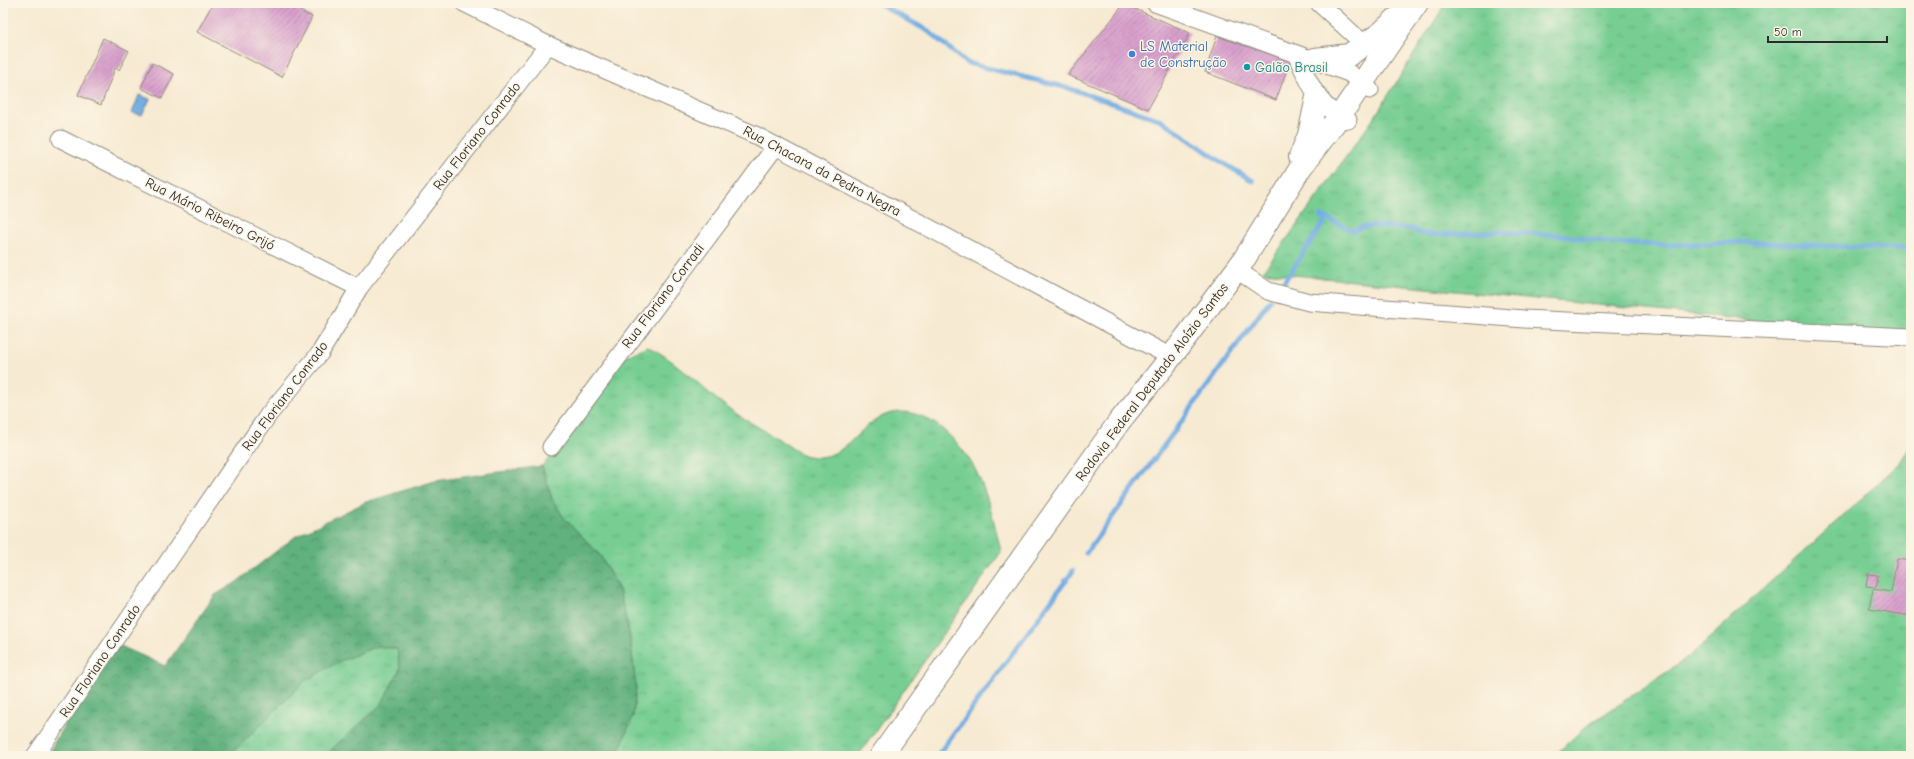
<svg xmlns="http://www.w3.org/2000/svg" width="1914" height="759" font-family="'Comic Neue',sans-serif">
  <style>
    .grass { fill: url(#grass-tufts); stroke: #517c5f }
    .forest { fill: url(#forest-crowns); stroke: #466e54 }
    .water { fill: url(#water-ripples); stroke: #4f6c87 }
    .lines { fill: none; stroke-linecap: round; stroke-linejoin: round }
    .stream { stroke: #73ade3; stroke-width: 5 }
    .building { fill: url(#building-hatch) }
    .minor-casing { stroke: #918a7e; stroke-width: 19 }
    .highway-casing { stroke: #918a7e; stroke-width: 24 }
    .minor { stroke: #fff; stroke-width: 17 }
    .highway { stroke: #fff; stroke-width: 22 }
    .shop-dot { fill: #3f7fe0; stroke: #fcf5e5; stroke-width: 1.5 }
    .culture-dot { fill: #0f9aa8; stroke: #fcf5e5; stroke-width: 1.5 }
    .labels { text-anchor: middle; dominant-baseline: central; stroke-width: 3; stroke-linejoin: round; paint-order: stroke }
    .shop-label { font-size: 14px; fill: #366cbe; stroke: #fcf5e5; text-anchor: start }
    .culture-label { font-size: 14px; fill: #0d838f; stroke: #fcf5e5; text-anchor: start }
    .street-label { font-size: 14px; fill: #2b2b2b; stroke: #fcf5e5 }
  </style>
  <defs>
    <pattern id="grass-tufts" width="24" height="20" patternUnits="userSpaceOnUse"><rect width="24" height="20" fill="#77ce93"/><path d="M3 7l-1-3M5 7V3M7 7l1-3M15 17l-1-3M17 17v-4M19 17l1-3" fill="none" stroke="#67b17f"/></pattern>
    <pattern id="forest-crowns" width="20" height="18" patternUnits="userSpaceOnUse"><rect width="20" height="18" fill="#61b17d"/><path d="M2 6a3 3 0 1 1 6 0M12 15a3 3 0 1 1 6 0" fill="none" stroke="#509067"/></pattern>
    <pattern id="water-ripples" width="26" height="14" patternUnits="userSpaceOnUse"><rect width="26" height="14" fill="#73ade3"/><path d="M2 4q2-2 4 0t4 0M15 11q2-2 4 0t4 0" fill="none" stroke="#5f8db8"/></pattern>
    <pattern id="building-hatch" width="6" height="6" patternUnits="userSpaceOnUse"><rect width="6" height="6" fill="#d9a0cd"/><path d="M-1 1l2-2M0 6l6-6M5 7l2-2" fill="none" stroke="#b083a7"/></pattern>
  </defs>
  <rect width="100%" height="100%" fill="#fcf5e5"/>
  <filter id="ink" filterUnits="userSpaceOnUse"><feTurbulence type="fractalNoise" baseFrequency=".025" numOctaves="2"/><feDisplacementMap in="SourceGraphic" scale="8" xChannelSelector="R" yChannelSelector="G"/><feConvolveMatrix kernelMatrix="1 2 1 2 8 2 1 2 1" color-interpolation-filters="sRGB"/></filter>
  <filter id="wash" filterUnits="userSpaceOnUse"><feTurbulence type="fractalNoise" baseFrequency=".012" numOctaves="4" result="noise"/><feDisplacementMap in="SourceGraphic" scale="16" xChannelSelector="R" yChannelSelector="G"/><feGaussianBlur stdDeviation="0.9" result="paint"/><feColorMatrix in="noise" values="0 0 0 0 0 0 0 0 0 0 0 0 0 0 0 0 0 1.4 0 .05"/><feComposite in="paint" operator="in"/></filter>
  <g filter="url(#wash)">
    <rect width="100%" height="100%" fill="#f7ead2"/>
    <g class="grass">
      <path d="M1446,3H1911V336L1263,272L1374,118Z"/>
      <path d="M648,346C674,360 693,379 715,398C734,414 757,426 778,439C787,444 798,454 807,456C844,463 854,430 881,417C919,398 958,438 975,469C988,495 995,524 1001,552L858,756H617L633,716L636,687L630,637L619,590L600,555L564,518L552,499L542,466L576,430L621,358Z"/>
      <path d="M1911,445V756H1554L1584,728L1689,657L1899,464Z"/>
      <path d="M377,646L397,649L400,669L381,705L333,748L327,756H229L306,680L340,661Z"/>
    </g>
    <path class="forest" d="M542,466L552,499L564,518L600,555L619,590L630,637L636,687L633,716L617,756H327L333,748L381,705L400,669L397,649L377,646L340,661L306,680L229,756H47L95,668V651L105,639L165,666L215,595L234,584L296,536L366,502L435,481Z"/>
    <path class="water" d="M139,95L150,99L142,115L132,113Z"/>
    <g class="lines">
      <g class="stream">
        <path d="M878,3L928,31L967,63L1068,88L1161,120L1223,163L1253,181"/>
        <path d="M1321,216L1354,231L1362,227L1375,226L1413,229L1419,233L1439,235L1499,232L1558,235L1611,243L1670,245L1745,242L1878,248H1911"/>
        <path d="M1281,286L1327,218"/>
        <path d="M1086,553L1270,300"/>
        <path d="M937,756L1073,571"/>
      </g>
    </g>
    <g id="blocks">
      <g class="building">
        <path d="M213,3H283L312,17L282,77L197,32Z"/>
        <path d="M1124,4L1190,33L1148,109L1068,75Z"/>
        <path d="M1217,36L1290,61L1276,100L1205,72Z"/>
        <path d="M103,38L129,51L119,70L115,68L101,105L78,95Z"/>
        <path d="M152,63L174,74L162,98L141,88Z"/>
        <path d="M1897,559L1911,561V616L1869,609L1873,589L1891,592Z"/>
        <path d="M1868,574L1878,575L1876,587L1866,586Z"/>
      </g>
    </g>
  </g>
  <g filter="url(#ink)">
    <use href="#blocks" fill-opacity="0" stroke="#918a7e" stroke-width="1"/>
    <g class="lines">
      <g class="minor-casing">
        <g id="minor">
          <path d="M464,3L548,45L755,135L1171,357"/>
          <path d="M1155,3L1349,73L1370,90"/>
          <path d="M1319,3L1365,45"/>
          <path d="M1296,54C1308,80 1319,110 1348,120"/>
          <path d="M61,139L359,288"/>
          <path d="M1237,270L1268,291L1309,302L1524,319L1911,337"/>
          <path d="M551,447L776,146"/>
          <path d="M35,756L269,414L320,353L359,288L548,45"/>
        </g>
      </g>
      <g class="highway-casing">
        <g id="highway">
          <path d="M1315,59L1349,55L1381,33L1397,18"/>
          <path d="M1300,157L1309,135L1317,97"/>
          <path d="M881,756L1119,422L1171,357L1243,261L1301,167L1339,117L1417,3"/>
        </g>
      </g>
      <use href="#minor" class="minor"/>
      <use href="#highway" class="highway"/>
    </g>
  </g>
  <circle class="shop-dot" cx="1132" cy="54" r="4"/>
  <circle class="culture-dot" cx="1247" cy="67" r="4"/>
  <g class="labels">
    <g class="shop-label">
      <text x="1140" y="46">LS Material<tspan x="1140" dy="16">de Construção</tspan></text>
    </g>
    <g class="culture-label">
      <text x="1255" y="67">Galão Brasil</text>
    </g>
    <g class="street-label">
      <text transform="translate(477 136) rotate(-52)">Rua Floriano Conrado</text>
      <text transform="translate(822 171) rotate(28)">Rua Chacara da Pedra Negra</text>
      <text transform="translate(210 214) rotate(27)">Rua Mário Ribeiro Grijó</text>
      <text transform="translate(663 296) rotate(-53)">Rua Floriano Corradi</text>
      <text transform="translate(1152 382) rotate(-53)">Rodovia Federal Deputado Aloízio Santos</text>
      <text transform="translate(285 396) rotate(-53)">Rua Floriano Conrado</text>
      <text transform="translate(100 661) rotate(-56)">Rua Floriano Conrado</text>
    </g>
  </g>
  <rect width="1914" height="759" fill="none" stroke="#fcf5e5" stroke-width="16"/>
  <path d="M1768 36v6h119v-6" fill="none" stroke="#2b2b2b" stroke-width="2"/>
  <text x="1774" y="36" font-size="12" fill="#2b2b2b" stroke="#fcf5e5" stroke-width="3" paint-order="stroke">50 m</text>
</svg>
